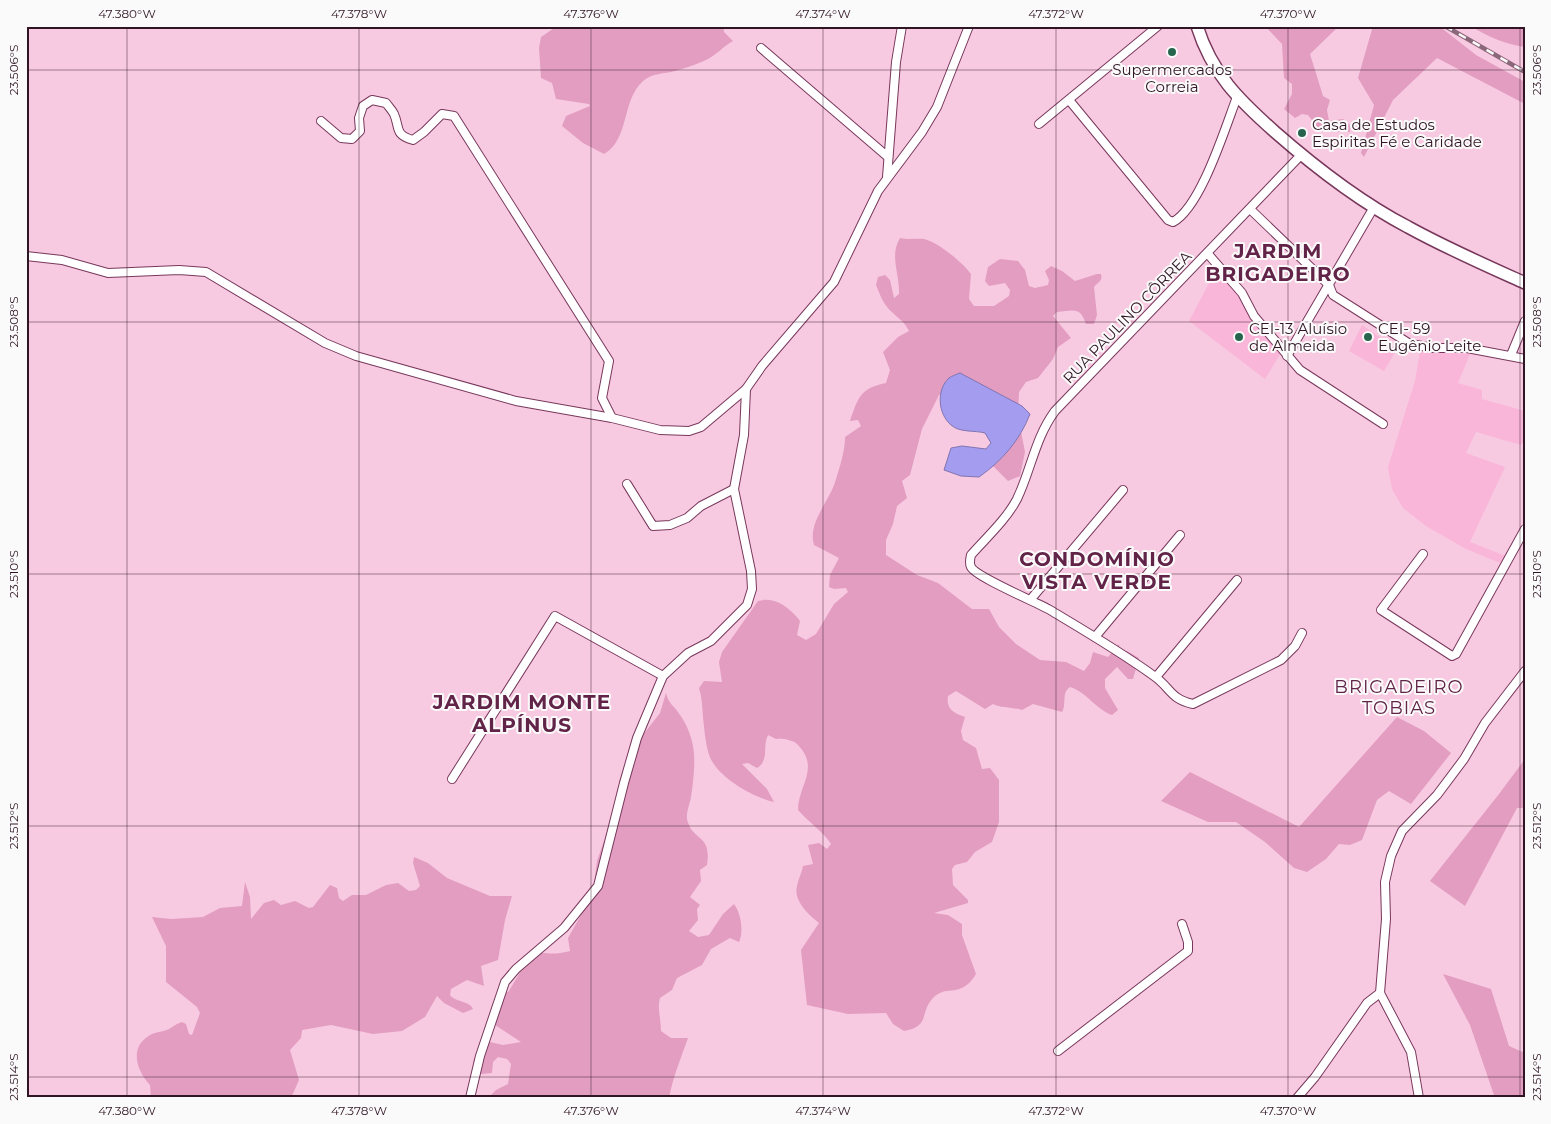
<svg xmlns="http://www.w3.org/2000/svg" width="1551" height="1124" font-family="Montserrat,sans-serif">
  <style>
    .built { fill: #f9b6d8 }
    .green { fill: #e29dc1 }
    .water { fill: #a49def; stroke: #8174b2 }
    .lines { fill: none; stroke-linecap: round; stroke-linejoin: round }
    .minor-casing { stroke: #78385c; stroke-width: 10 }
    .secondary-casing { stroke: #78385c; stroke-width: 14 }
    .minor { stroke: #fff; stroke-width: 8 }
    .secondary { stroke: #fff; stroke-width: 11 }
    .rail-casing { stroke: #8b677a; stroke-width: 4.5 }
    .rail { stroke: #fafafa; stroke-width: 2.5; stroke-dasharray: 8; stroke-linecap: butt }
    .ticks { fill: none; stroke: #301524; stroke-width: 1; stroke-opacity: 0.45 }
    .poi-dot { fill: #27644e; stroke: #fafafa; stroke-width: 2 }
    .labels { text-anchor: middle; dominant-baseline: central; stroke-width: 4; stroke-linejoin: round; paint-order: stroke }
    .poi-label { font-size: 15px; fill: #301524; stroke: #fafafa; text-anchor: start }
    .street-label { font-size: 15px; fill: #301524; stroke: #fafafa }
    .quarter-label { font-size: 18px; letter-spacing: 1px; fill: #612347; stroke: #fafafa }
    .district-label { font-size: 20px; font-weight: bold; letter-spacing: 1px; fill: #612347; stroke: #fafafa }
    .neatline { fill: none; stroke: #301524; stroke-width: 2 }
    .ticks-label { font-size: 12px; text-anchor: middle; fill: #301524 }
  </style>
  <rect width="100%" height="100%" fill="#f8cae1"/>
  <g class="built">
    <path d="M1217,268L1240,294L1281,353L1265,379L1189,321Z"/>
    <path d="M1362,325L1397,349L1384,371L1349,351Z"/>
    <path d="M1420,351L1470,354L1458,383L1482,390V399L1525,411V439L1521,445L1476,432L1466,453L1505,467L1470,542L1506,556L1500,563L1466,549L1426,526L1403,508L1392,489L1388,467L1415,381Z"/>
  </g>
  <g class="green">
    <path d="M557,26H723L724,32L733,41C724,46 716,55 708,59C698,64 686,68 675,71C664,74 652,73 643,81C621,101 630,139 604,154L583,143L562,126L566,116L590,106L589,104L556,99L552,83L541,78L539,48L541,37Z"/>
    <path d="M1339,26L1310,54L1323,96L1330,100L1327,110L1329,121L1343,119L1350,125V132L1320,131L1308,115L1302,114L1295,118L1284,109L1292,94V84L1284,78L1282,44L1266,27Z"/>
    <path d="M1373,26H1439L1476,55L1525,82V104L1437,58L1393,100L1364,157L1361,153L1374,105L1358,78Z"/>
    <path d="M1471,26H1525V47C1505,44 1488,37 1471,26Z"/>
    <path d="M900,238C908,240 916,238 924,239C938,242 963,263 971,274L969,299L974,306H994L1009,296L1010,290L1005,283L989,286L985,281L988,267L1000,259L1018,261L1025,270L1029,286L1035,288L1048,285L1049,280L1045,271L1051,266L1062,271L1075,281L1097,274H1101C1103,282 1097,282 1094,287L1097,315L1094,324H1086C1080,306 1073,311 1057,312L1053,316L1071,338L1058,347L1053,359L1038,378L1026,382L1019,392L1018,416L1025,452L1020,476L1008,481L991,464L989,416L951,391L939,395L922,429L910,475L902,481L907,498L897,506L893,524L886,540V555L917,575L938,583L972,609H989L999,627L1016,644L1040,660L1066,662L1084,671L1090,663L1093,652L1108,657L1119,644L1120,658L1127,651L1139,658L1133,679H1128L1117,667L1105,679V688L1118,710L1112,715C1095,709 1087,692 1070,687C1061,693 1067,704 1062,712L1033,704L1022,710C1012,707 1001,708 993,704L985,709L956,691L948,696C946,709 953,713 965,717L961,731L963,740L976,748L982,769L990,768L999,780V822L992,842L975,852L967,862L955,865L952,869L953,885L968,900V903L934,913L948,915L962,924V935L976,974C960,1000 948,983 933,998C919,1013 931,1026 904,1031L893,1024L886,1013L848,1014L807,1005L801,950L819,923C809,915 793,901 797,886C798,879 802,873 803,866L813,864L808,845L819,843L827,849L831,844C823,831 808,822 798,810C798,785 821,768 797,744C793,740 782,738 776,739L768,735C762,746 770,760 757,768L748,763L742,764L767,789L774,802C753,797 725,781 713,763C707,754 705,737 704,726C702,713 703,701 699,688L704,681L722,682L719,662L722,652L758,601C775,596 790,608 800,621L797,635L806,640L816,634L834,604L848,592L846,588L834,589L829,587L830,575L839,558L814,545C807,522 831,500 836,479C840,466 845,451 845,437L861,426L858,420L850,421C858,398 860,388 886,383L890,370L883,352L898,337L909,331C905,322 900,320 893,313C884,306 880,295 876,285L878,277L885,275L890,280L894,298L899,294C900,274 889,256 900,238Z"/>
    <path d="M666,693C669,705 674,705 680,715C688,726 693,740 694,754C695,767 693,784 691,797C690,803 686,813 687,819C692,842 712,833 707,865L700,870L701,881L690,897L700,905L697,909L698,920L689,931L698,937L709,935L723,914L734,904C741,913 744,932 739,942L730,938L711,949L702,965L677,978L672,990L660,998C657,1008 661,1019 661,1031L671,1038H688C681,1058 673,1077 669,1098H488L496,1090L508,1084L511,1064L507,1059L498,1057L493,1062L492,1073L482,1074L476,1068L473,1060L479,1058L490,1042L503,1045L521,1042L495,1025L503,992H508C517,981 526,952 544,953C556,954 556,954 570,951L568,938L589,901L592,899L597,861L614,812L628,754L660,713Z"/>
    <path d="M1397,717L1424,731L1451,753L1411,804L1389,791L1377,800L1362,840L1350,845L1339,844L1326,859L1307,872L1294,868L1265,842L1236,822H1208L1161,801L1190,772L1299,827Z"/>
    <path d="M1525,759V808H1517L1465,906L1430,881L1499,794Z"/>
    <path d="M414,857L428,863L447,878L490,896H512L505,920L498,960L481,966L484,986L467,980L451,989L450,995C456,1003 469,1000 473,1009L463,1013L444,1003L437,996L425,1017L402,1031L373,1034L331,1025L302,1030L301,1038L290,1050L299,1080L291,1098H151L150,1085C136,1070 129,1047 150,1035C155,1032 163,1032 169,1029C174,1026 176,1024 182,1022L186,1024L189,1034L192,1035L200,1013L197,1007L166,982V946L152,917L171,919L203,917L220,908L242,906L245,882L250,897L251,919L264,903L274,900L281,905L295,901L309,908L313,907L330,885L337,888L339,898L343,901L352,895H366L386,885L398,883L409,891L416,890L420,886L413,863Z"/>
    <path d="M1443,974L1491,989L1509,1046L1525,1053V1098H1495L1470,1025Z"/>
  </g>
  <path class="water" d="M960,373L1022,406L1030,414C1020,440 1002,461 979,477L961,476L944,470L951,448L962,446L986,449L991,443L985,433C974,430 960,433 951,425C938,414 936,390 949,378C952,376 957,374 960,373Z"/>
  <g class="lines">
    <g class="minor-casing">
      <g id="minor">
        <path d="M761,48L888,157"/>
        <path d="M1069,100L1168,220L1173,222C1201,207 1225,128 1237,97"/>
        <path d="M321,121L341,138L352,139L360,131L359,118L363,106L372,100L386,103C389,107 392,110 394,114C400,127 394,135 413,140L424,132L442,114L454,116L609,361L602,398L612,418"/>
        <path d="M1039,124L1158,26"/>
        <path d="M1301,155L1055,411C1035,438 1031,470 1017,499C1006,520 986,538 971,555C970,559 969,563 971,567C976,577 1036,602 1050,610C1085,631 1121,652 1154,676C1171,688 1170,699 1193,704L1281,660L1295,646L1302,633"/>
        <path d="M887,177L896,62L902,26"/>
        <path d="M1250,209L1329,285L1333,295L1410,344L1434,348H1467L1525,359"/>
        <path d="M1208,254L1242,293L1254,316L1300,370L1383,424"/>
        <path d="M26,256L62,260L108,273L179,270L206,272L325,343L356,356L516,401L612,418L660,430L689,431L701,427L746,389"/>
        <path d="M1511,355L1525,321"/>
        <path d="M1287,356L1374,207"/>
        <path d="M627,484L653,526L670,525L687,518L701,506L734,489"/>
        <path d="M1423,554L1381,610L1452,656L1456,654L1525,529"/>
        <path d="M1031,599L1123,490"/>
        <path d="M1095,637L1180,535"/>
        <path d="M1156,677L1237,580"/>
        <path d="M452,779L555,616L663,676"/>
        <path d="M1058,1051L1188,951V942L1182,924"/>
        <path d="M470,1098L480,1056L505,982L516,969L564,928L598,886L624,783L637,738L663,676L688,653L711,641L747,605L752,589L751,571L734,489L744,435L746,389L762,366L834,282L878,191L922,132L937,107L969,26"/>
        <path d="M1297,1098L1315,1077L1367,1003L1380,993"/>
        <path d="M1419,1098L1411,1052L1380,993L1386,919L1385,882L1391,856L1402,831L1437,795L1464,759L1485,723L1525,671"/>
      </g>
    </g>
    <g class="secondary-casing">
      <path id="secondary" d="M1197,26C1212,74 1239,100 1275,132C1315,167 1360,202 1408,227C1446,248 1485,265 1525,283"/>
    </g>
    <use href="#minor" class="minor"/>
    <use href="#secondary" class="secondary"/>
    <g class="rail-casing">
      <path id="rail" d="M1445,26L1525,72"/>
    </g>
    <use href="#rail" class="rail"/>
  </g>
  <path class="ticks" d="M127,26V1098M359,26V1098M591,26V1098M823,26V1098M1056,26V1098M1288,26V1098M1520,26V1098M26,70H1525M26,322H1525M26,574H1525M26,826H1525M26,1077H1525"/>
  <g class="poi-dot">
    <circle cx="1172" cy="52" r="5"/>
    <circle cx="1302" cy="133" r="5"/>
    <circle cx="1239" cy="337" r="5"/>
    <circle cx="1368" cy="337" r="5"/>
  </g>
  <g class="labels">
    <g class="poi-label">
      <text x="1172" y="69" text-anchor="middle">Supermercados<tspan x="1172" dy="17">Correia</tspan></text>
      <text x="1312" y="124">Casa de Estudos<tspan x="1312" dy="17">Espiritas Fé e Caridade</tspan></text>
      <text x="1249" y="328">CEI-13 Aluísio<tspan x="1249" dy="17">de Almeida</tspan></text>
      <text x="1378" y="328">CEI- 59<tspan x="1378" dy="17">Eugênio Leite</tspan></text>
    </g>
    <g class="street-label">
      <text transform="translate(1127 317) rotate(-46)">RUA PAULINO CÔRREA</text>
    </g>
    <g class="quarter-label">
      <text x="1399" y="687">BRIGADEIRO<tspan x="1399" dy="21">TOBIAS</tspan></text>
    </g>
    <g class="district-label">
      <text x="1278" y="251">JARDIM<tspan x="1278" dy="23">BRIGADEIRO</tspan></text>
      <text x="1097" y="559">CONDOMÍNIO<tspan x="1097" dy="23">VISTA VERDE</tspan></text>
      <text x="522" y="702">JARDIM MONTE<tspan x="522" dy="23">ALPÍNUS</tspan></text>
    </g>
  </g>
  <rect width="1551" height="1124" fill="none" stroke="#fafafa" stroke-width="55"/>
  <rect x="28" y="28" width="1496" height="1068" class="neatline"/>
  <g class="ticks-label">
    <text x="127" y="18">47.380°W</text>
    <text x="359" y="18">47.378°W</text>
    <text x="591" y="18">47.376°W</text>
    <text x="823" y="18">47.374°W</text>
    <text x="1056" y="18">47.372°W</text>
    <text x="1288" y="18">47.370°W</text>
    <text transform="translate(14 70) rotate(-90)" y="4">23.506°S</text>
    <text transform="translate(1537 70) rotate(-90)" y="4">23.506°S</text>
    <text transform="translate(14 322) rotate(-90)" y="4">23.508°S</text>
    <text transform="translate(1537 322) rotate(-90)" y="4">23.508°S</text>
    <text transform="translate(14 574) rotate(-90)" y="4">23.510°S</text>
    <text transform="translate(1537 574) rotate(-90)" y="4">23.510°S</text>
    <text transform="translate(14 826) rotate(-90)" y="4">23.512°S</text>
    <text transform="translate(1537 826) rotate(-90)" y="4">23.512°S</text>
    <text transform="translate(14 1077) rotate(-90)" y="4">23.514°S</text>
    <text transform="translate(1537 1077) rotate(-90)" y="4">23.514°S</text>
    <text x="127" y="1115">47.380°W</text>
    <text x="359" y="1115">47.378°W</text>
    <text x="591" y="1115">47.376°W</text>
    <text x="823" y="1115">47.374°W</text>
    <text x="1056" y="1115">47.372°W</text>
    <text x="1288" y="1115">47.370°W</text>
  </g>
</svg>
